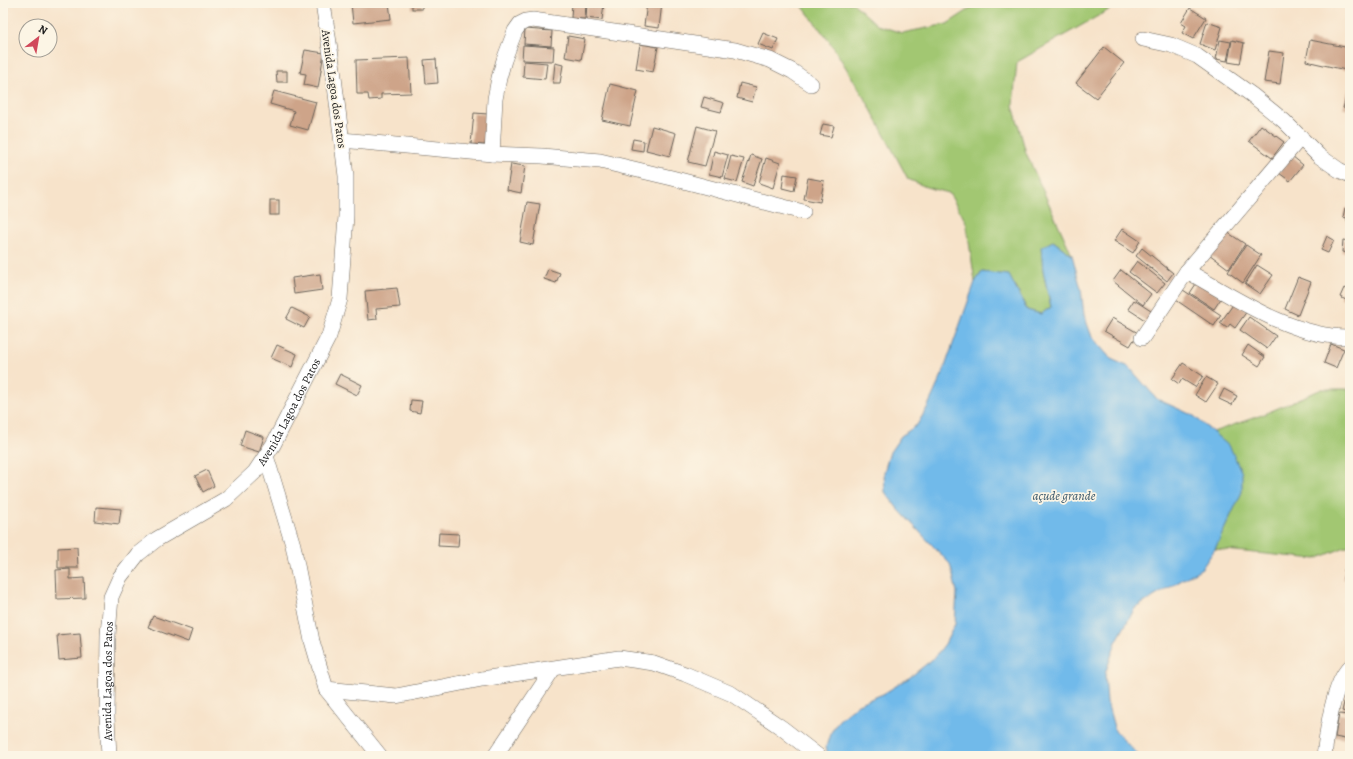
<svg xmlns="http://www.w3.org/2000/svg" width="1353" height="759" font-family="Alegreya,serif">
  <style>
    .green { fill: #a2c772; stroke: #5f7247 }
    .water { fill: #71baea; stroke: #466b83 }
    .building { fill: #cea489 }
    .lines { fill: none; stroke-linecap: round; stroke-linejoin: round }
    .minor-casing { stroke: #696259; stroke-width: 16 }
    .minor { stroke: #fff; stroke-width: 15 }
    .labels { text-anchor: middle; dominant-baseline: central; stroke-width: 3.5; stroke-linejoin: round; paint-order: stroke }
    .street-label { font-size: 12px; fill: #1c1c1c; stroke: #fcf5e5 }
    .water-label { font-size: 13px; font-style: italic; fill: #3e5b6e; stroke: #fcf5e5 }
  </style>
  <rect width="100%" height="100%" fill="#fcf5e5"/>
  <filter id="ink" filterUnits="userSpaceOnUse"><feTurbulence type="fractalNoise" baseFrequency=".025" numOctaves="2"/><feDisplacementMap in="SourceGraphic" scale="8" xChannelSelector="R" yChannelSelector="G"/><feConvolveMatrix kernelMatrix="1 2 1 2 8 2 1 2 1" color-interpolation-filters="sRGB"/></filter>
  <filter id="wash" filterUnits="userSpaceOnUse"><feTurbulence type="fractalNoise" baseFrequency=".012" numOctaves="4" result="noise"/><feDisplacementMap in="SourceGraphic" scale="16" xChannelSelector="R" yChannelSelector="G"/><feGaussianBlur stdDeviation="0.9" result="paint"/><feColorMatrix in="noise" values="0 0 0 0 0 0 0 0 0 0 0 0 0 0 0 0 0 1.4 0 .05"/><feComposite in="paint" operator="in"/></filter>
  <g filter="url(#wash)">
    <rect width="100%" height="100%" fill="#f7e3ca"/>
    <g class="green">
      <path d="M800,3H853L877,25L902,33L947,24L973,7L986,3H1121L1017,62L1013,105L1026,153L1072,255L1053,241L1043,271L1051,307L1041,314L1027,310L1016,287L994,274L982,272L975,282L966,222L949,193L926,187L908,179L867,102L832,45Z"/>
      <path d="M1322,389H1350V545L1316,559L1215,549L1241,492L1213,432L1262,415Z"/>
    </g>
    <path class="water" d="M1053,241L1072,255L1081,289L1084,315L1092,337L1111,359L1129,367L1157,399L1194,416L1230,447L1242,473V492L1215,549L1202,568L1135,608L1116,642L1105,674L1107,702L1115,731L1139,756H828L826,747L830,734L839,720L858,704L883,694L909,678L934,658L945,644L955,624L957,592L950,564L898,509L885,492L884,472L890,452L901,436L917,425L927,408L942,375L975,282L982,272L1009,275L1027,310L1041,314L1051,307L1043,271L1041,247Z"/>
    <g id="blocks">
      <g class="building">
        <path d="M351,3H389L391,19L353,23Z"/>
        <rect x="412" y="3" width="10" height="6"/>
        <path d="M572,3H586L585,19L571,18Z"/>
        <path d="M587,3H604L602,20L586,18Z"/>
        <path d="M647,3H662L659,28L644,26Z"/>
        <path d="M1190,8L1206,18L1193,39L1182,33L1186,26L1181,23Z"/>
        <path d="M1207,22L1222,27L1215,50L1200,44Z"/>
        <path d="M525,29L552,31L551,46L524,44Z"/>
        <path d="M763,33L778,39L773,50L758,44Z"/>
        <path d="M568,36L585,39L581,60L565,57Z"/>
        <path d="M1220,40L1231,42L1227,61L1216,59Z"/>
        <path d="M1232,40L1244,43L1240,64L1228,62Z"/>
        <path d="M1310,40L1350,48V71L1306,61Z"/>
        <path d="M640,44L658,47L653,72L636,69Z"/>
        <path d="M523,45L554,47L553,61L522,60Z"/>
        <path d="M1104,47L1124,63L1096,98L1076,83Z"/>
        <path d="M305,50L324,53L318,88L304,85L306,74L300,73Z"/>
        <path d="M1269,51L1284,53L1280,84L1264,82Z"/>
        <path d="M409,58L411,93L381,94V99L369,100L368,94H357L356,60Z"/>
        <path d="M436,59L438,83L426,84L424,60Z"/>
        <path d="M524,61L547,63L545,79L523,77Z"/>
        <path d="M555,63L563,65L560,83H553Z"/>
        <path d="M276,71H287V82H277Z"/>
        <path d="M740,83L756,87L752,102L737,98Z"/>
        <path d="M610,84L638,91L630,126L602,120Z"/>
        <path d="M1349,88H1350V110L1343,108Z"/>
        <path d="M274,91L316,102L308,130L290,125L294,111L270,104Z"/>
        <path d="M704,97L724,103L721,112L701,107Z"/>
        <path d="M474,113L488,114L485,145L471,144Z"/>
        <path d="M823,124L834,126L831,137L820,135Z"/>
        <path d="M1261,125L1284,142L1272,158L1249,141Z"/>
        <path d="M652,126L676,133L670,156L646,150Z"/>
        <path d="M697,126L715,131L705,166L688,162Z"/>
        <path d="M633,139L644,141L643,151L631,149Z"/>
        <path d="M714,151L728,155L722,177L709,174Z"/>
        <path d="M751,155L762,159L753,186L742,182Z"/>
        <path d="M731,156L744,159L737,182L725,179Z"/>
        <path d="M1292,156L1303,165L1290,181L1279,173Z"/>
        <path d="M766,158L780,163L773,188L759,183Z"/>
        <path d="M511,164L525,166L521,193L507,190Z"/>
        <path d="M784,174L797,176L794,191L782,188Z"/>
        <path d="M808,178L824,181L820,202L804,199Z"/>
        <rect x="270" y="200" width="9" height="15"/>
        <path d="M527,202L540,204L533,245L520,242Z"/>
        <path d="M1345,208L1350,209V223L1347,222V218L1343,217Z"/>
        <path d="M1122,229L1140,241L1133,253L1114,241Z"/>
        <path d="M1224,230L1245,244L1229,269L1209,254Z"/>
        <path d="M1327,236L1334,240L1328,253L1321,250Z"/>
        <path d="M1343,240L1350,241V253L1342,252Z"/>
        <path d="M1246,245L1261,255L1243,283L1228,272Z"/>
        <path d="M1142,248L1173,273L1167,281L1136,256Z"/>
        <path d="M1137,261L1165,283L1157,293L1129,272Z"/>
        <path d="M1257,265L1273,275L1260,294L1245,284Z"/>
        <path d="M548,269L560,273L556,283L544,279Z"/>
        <path d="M1121,270L1151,294L1143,305L1113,281Z"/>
        <path d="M320,274L322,290L294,294L292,278Z"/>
        <path d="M1298,277L1311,282L1298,315L1285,309Z"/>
        <path d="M1198,281L1222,297L1214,309L1190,293Z"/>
        <path d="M397,288L400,307L376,309L377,319L368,320L365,291Z"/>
        <path d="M1344,288L1350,291V302L1340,297Z"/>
        <path d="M1183,290L1221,315L1214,326L1176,300Z"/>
        <path d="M1134,300L1154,313L1148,322L1128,309Z"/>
        <path d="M1235,302L1247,311L1235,328L1230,324L1227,328L1220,323Z"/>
        <path d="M292,308L310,317L304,328L286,319Z"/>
        <path d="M1249,317L1276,336L1267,349L1240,330Z"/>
        <path d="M1112,318L1138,333L1130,346L1104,331Z"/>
        <path d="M1331,344L1344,349L1336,368L1324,363Z"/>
        <path d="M277,345L297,354L292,367L271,358Z"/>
        <path d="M1248,345L1265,357L1259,366L1242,355Z"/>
        <path d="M1183,363L1203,376L1195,387L1182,379L1179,384L1172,379Z"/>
        <path d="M340,374L362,385L357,395L335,384Z"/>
        <path d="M1206,377L1218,384L1206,402L1195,395Z"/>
        <path d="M1224,389L1237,396L1232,405L1219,399Z"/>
        <path d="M411,400L422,401L420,413L410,411Z"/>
        <path d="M245,430L264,437L259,452L240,446Z"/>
        <path d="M207,470L214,486L203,492L195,476Z"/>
        <path d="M96,507L121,509L119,524L95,521Z"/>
        <path d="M439,533L459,534L458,547L438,546Z"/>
        <path d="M77,547L78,568H58V548Z"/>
        <path d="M1345,565L1350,566V580L1343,579Z"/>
        <path d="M70,569V579L84,578L85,598L57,599L56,570Z"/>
        <path d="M153,616L192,630L188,642L148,627Z"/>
        <path d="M80,633L82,658L59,660L57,635Z"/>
        <path d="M1349,682H1350V713L1342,711Z"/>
        <path d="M1339,714L1350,715V740L1335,737Z"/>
      </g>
    </g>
  </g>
  <g filter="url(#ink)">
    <use href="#blocks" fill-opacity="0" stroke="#696259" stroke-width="1"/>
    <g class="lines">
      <g class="minor-casing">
        <g id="minor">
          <path d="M1143,39L1171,45L1197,56L1252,95L1284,121L1319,156L1339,170L1350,175"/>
          <path d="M342,140L492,154L542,156L600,161L672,178L803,212"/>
          <path d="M492,154L495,99L499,78L504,60L515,31L520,24L526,21L533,20L735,50L770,60L792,71L811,84"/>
          <path d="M1187,271C1235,298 1293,338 1350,337"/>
          <path d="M1142,338L1187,271L1301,137"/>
          <path d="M266,456L293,545L312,641L326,689L380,756"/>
          <path d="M326,689L396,696L482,679L619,658L654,663L685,674L732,694L782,728L818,756"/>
          <path id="s1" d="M109,756L107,717L108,635L111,597L120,577L138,554L157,539L226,499L255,472L273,445L329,336L340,299L346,216V176L333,69L323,3"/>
          <path d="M495,756L553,669"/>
          <path d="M1324,756C1327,732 1333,683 1350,667"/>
        </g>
      </g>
      <use href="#minor" class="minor"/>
    </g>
  </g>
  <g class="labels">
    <g class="street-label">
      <text transform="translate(334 89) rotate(82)">Avenida Lagoa dos Patos</text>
      <text stroke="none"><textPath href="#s1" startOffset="423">Avenida Lagoa dos Patos</textPath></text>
      <text stroke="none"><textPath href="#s1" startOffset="75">Avenida Lagoa dos Patos</textPath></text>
    </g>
    <g class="water-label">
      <text x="1064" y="495">açude grande</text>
    </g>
  </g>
  <rect width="1353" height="759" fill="none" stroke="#fcf5e5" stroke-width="16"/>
  <g transform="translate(38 38) rotate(31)"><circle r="19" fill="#fcf5e5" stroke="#a29e95"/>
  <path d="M0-3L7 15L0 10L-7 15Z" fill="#d1495b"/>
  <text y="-6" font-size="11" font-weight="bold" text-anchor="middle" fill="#1c1c1c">N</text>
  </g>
</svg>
